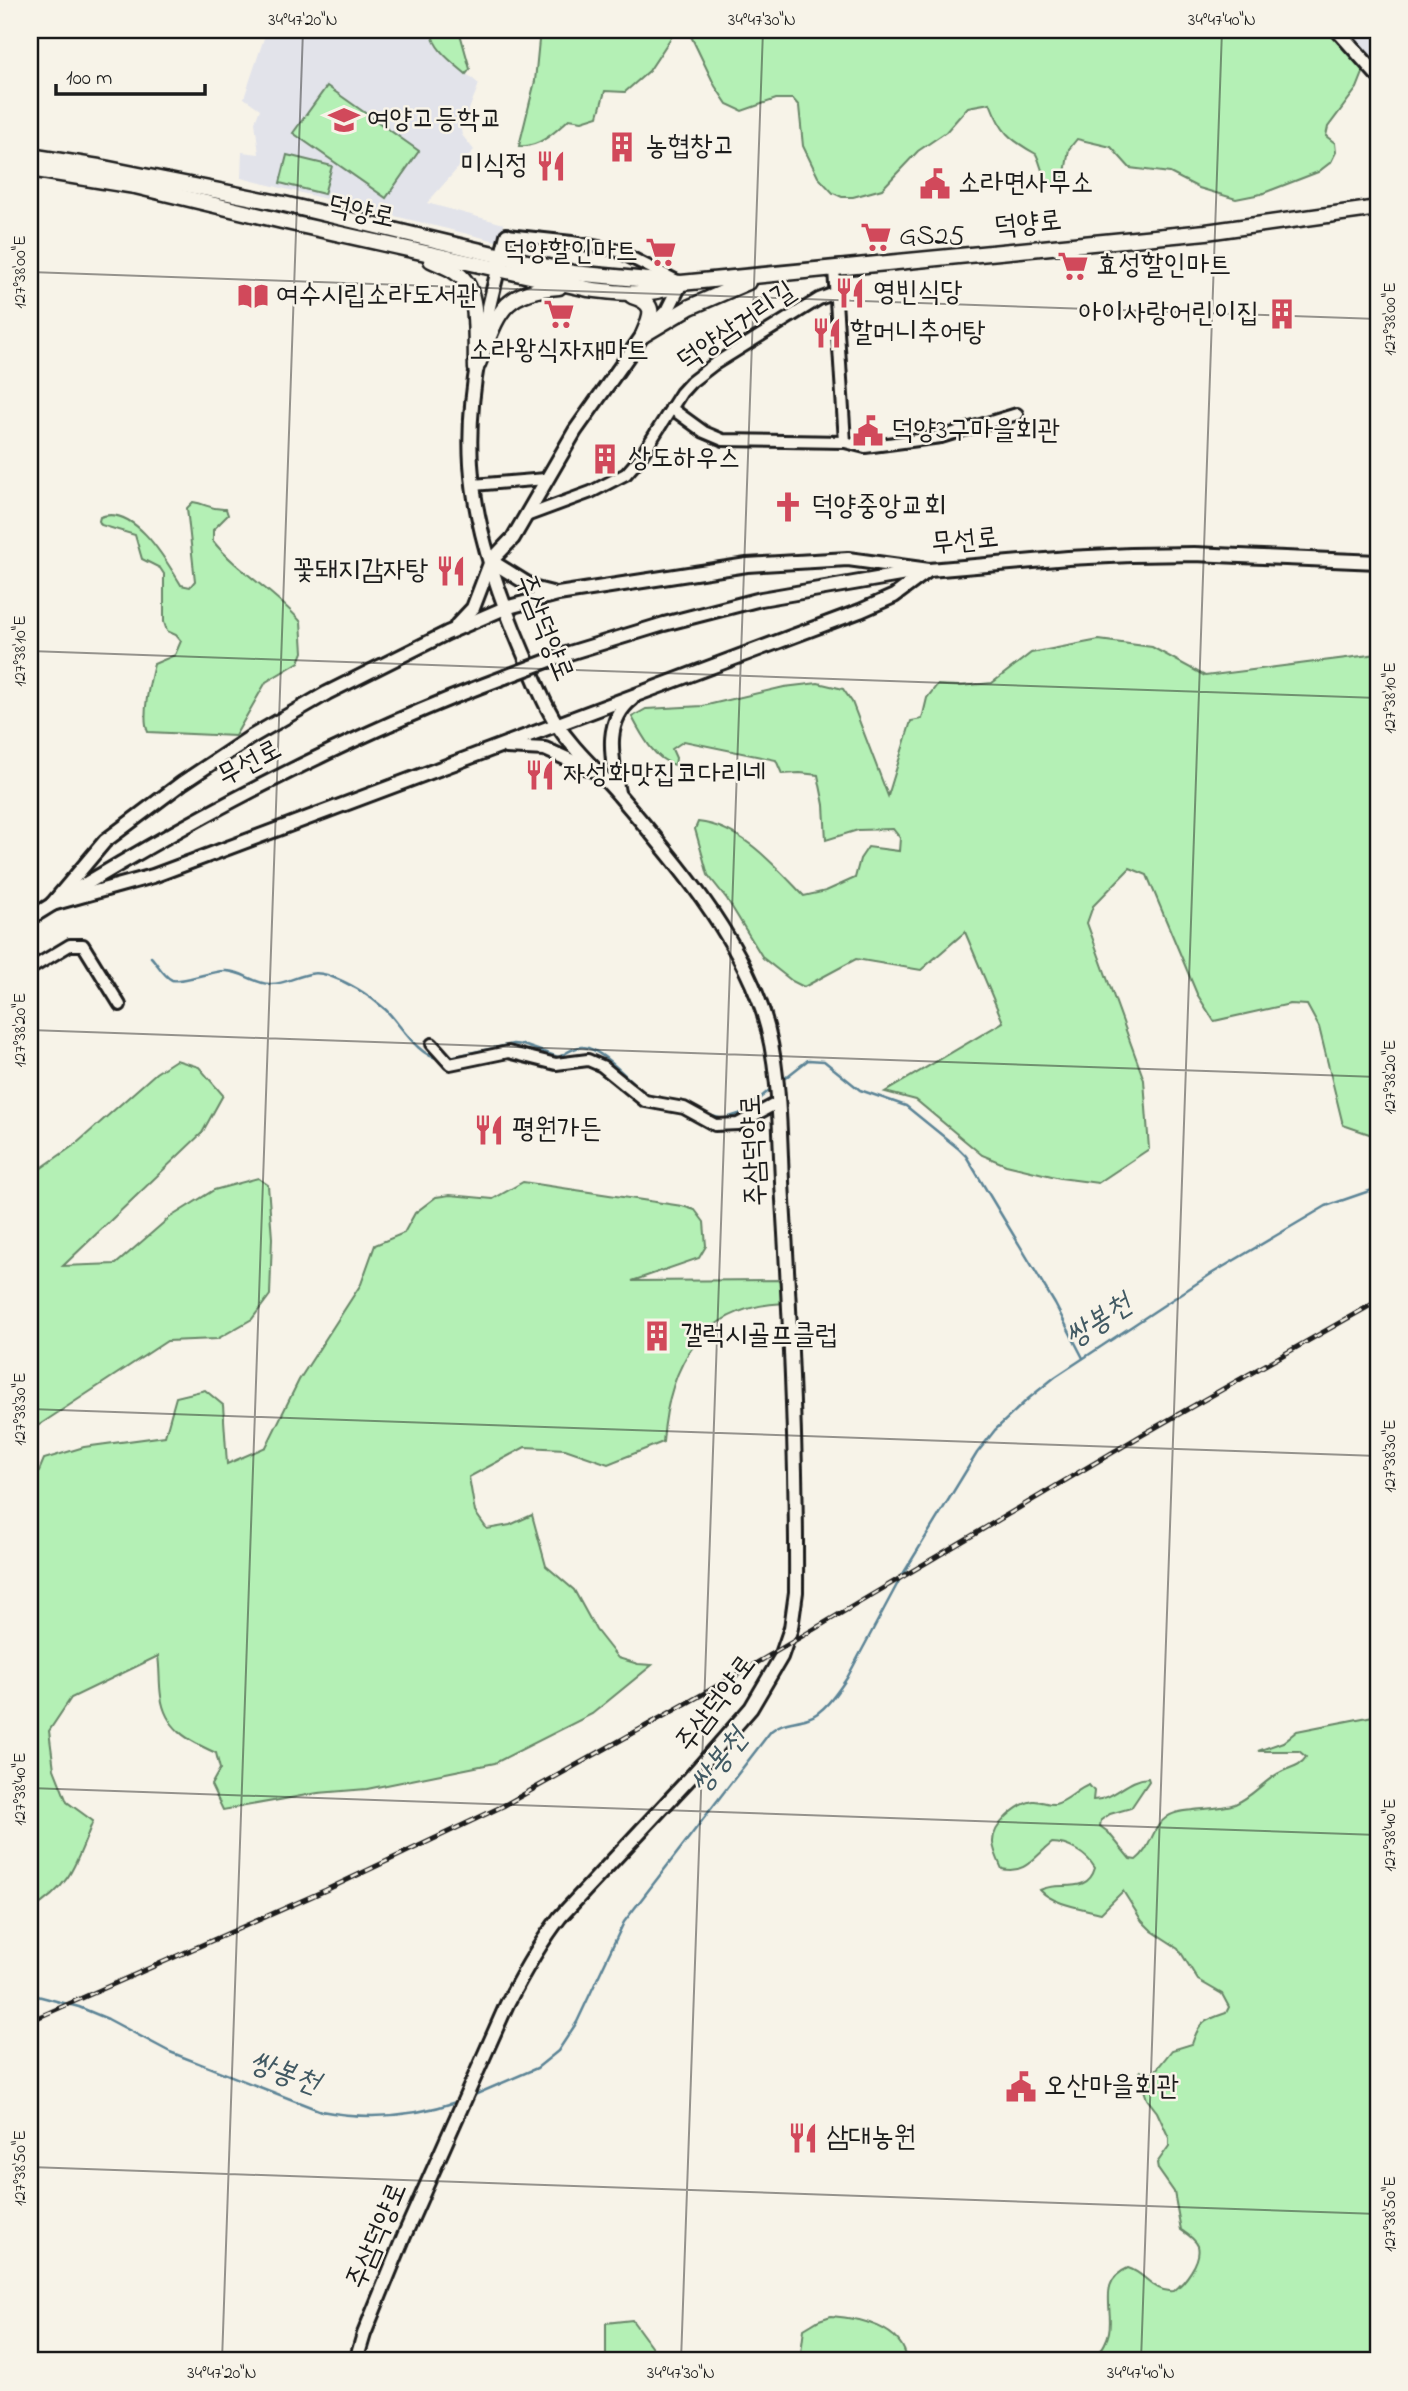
<svg xmlns="http://www.w3.org/2000/svg" width="1408" height="2391" font-family="'Indie Flower','Poor Story',sans-serif">
  <style>
    .built { fill: #e2e3ea }
    .green { fill: #b4f0b5; stroke: #688668; stroke-width: 2 }
    .lines { fill: none; stroke-linecap: round; stroke-linejoin: round }
    .stream { stroke: #5c8496; stroke-width: 2.5 }
    .minor-casing { stroke: #1c1c1c; stroke-width: 16 }
    .tertiary-casing { stroke: #1c1c1c; stroke-width: 18 }
    .secondary-casing { stroke: #1c1c1c; stroke-width: 19 }
    .minor { stroke: #f7f3e8; stroke-width: 10 }
    .tertiary { stroke: #f7f3e8; stroke-width: 12 }
    .secondary { stroke: #f7f3e8; stroke-width: 14 }
    .rail-casing { stroke: #1c1c1c; stroke-width: 5 }
    .rail { stroke: #f7f3e8; stroke-width: 2.5; stroke-dasharray: 8; stroke-linecap: butt }
    .tertiary-bridge-casing { stroke: #1c1c1c; stroke-width: 18; stroke-linecap: butt }
    .tertiary-bridge { stroke: #f7f3e8; stroke-width: 12 }
    .ticks { fill: none; stroke: #1c1c1c; stroke-width: 2; stroke-opacity: 0.45 }
    .labels { text-anchor: middle; dominant-baseline: central; stroke-width: 5; stroke-linejoin: round; paint-order: stroke }
    .poi-label { font-size: 28px; fill: #1c1c1c; stroke: #f7f3e8; text-anchor: start }
    .street-label { font-size: 28px; fill: #1c1c1c; stroke: #f7f3e8 }
    .water-label { font-size: 30px; font-style: italic; fill: #415963; stroke: #f7f3e8 }
    .neatline { fill: none; stroke: #1c1c1c; stroke-width: 2.5 }
    .ticks-label { font-size: 18px; text-anchor: middle; fill: #1c1c1c }
  </style>
  <rect width="100%" height="100%" fill="#f7f3e8"/>
  <filter id="ink" filterUnits="userSpaceOnUse"><feTurbulence type="fractalNoise" baseFrequency=".0143" numOctaves="2"/><feDisplacementMap in="SourceGraphic" scale="14" xChannelSelector="R" yChannelSelector="G"/><feConvolveMatrix kernelMatrix="1 2 1 2 8 2 1 2 1" color-interpolation-filters="sRGB"/></filter>
  <g filter="url(#ink)">
    <g class="built">
      <path d="M254,30H431V37L444,55L479,84L461,130L462,135L474,150L427,203L504,224L500,242L241,178L242,152L259,154L255,122L260,109L244,98L265,35Z"/>
      <path d="M1337,30H1378V76Z"/>
    </g>
    <g class="green">
      <path d="M431,30H459L470,69L466,74C452,62 433,49 431,30Z"/>
      <path d="M540,30H676L649,71L625,92L605,91L598,116L582,121L569,119C555,132 539,148 519,146L535,81Z"/>
      <path d="M679,30H1337L1367,63L1357,88L1328,127L1326,136L1335,143L1336,152L1331,162L1318,172L1261,194L1236,199L1199,188L1170,173L1130,168L1111,147L1077,139L1069,149L1065,173L1059,186C1042,187 1043,167 1036,154C1009,139 1001,132 990,103L968,107L946,132L918,151L882,189L853,197H842L833,193L818,177L803,146L799,106L793,99H776L742,111L727,104L715,86L689,32Z"/>
      <path d="M327,86L419,151L386,198L293,133Z"/>
      <path d="M287,155L332,166L324,194L280,183Z"/>
      <path d="M193,502C207,504 210,510 226,509L228,515L213,530V541C238,572 275,591 301,622L303,652L299,662L266,682L235,736L148,732C141,717 150,681 154,664L175,655L181,641L176,635L167,631L164,622V574L160,568L142,559L135,535L101,525L99,521L100,517C135,504 167,562 181,585L190,587L195,581L187,508Z"/>
      <path d="M1099,640L1152,647L1205,676L1378,654V1137L1343,1125L1319,1027L1307,1005L1290,1004L1214,1021L1197,994L1147,875L1130,868L1093,906L1087,923L1144,1080L1149,1149L1098,1183L1060,1178L1006,1165L982,1155L916,1100L885,1092L1003,1022L965,932L921,970L856,959L804,987L792,981L763,958L727,899L708,875L695,829L698,822C743,827 774,865 804,896L826,891L855,878L860,859L868,847L899,851L900,838L893,829L858,830L826,840L824,805L818,775L800,773L782,774L776,760L684,741L672,749L676,758L675,765C654,759 642,736 632,717L646,709L703,706L784,687L818,683L843,689L852,702L888,796L911,721L922,719L927,698L937,685L961,686L992,683L1031,653Z"/>
      <path d="M176,1060L199,1067L223,1095L202,1133L63,1266L116,1264L169,1218L214,1190L258,1178L268,1185L272,1238L270,1295L252,1319L217,1339L167,1341L30,1431V1176L77,1143L156,1073Z"/>
      <path d="M523,1182L682,1206L695,1210L704,1222L706,1246L699,1258L632,1281L787,1280L788,1303C702,1305 669,1362 663,1442L608,1464L565,1449L525,1447L469,1477L475,1512L487,1529L510,1525L532,1515L546,1566L574,1590L596,1630L618,1658L638,1664L652,1665L592,1714L495,1763L367,1789L318,1793L223,1810L211,1785L220,1769L216,1753C189,1741 165,1729 161,1696C159,1683 160,1669 158,1656L71,1698L49,1731L54,1769L67,1802L93,1821C75,1865 72,1885 30,1911V1485H33L44,1459L84,1447L165,1436L176,1397L205,1390L223,1405L227,1464L266,1447L299,1380L361,1284L375,1245L404,1233L415,1213L436,1197L450,1195L493,1199Z"/>
      <path d="M1378,1715V2361H1094C1100,2352 1107,2343 1109,2332C1114,2309 1097,2281 1128,2268C1146,2273 1153,2293 1174,2291C1184,2283 1202,2261 1198,2246C1195,2239 1187,2234 1181,2230L1174,2192L1158,2169L1157,2163L1169,2146V2138L1157,2112L1147,2099L1139,2075L1140,2071L1152,2075L1172,2050L1192,2044C1199,2022 1205,2020 1226,2013L1229,2007L1222,1994L1198,1980L1178,1948L1152,1931L1142,1921L1123,1891L1101,1913C1082,1908 1054,1905 1040,1890C1059,1880 1087,1896 1095,1868C1087,1854 1068,1843 1052,1843C1035,1856 1025,1875 1002,1869C998,1860 994,1852 993,1843C992,1825 1017,1804 1033,1801C1040,1800 1048,1805 1055,1804C1068,1801 1077,1789 1089,1785L1094,1791L1093,1800C1114,1800 1127,1779 1148,1778L1149,1781L1131,1808L1110,1814L1101,1820L1100,1826L1108,1832L1130,1859L1136,1860C1152,1848 1151,1828 1167,1817C1181,1807 1215,1811 1235,1804C1252,1797 1264,1781 1279,1773C1289,1767 1300,1767 1306,1757L1299,1751H1258L1283,1742L1297,1731Z"/>
      <path d="M831,2316C858,2318 903,2326 907,2361H800L804,2329L819,2320Z"/>
      <path d="M632,2320L662,2361H571L606,2356V2323Z"/>
    </g>
    <g class="lines">
      <g class="stream">
        <path d="M151,957C157,963 164,977 172,980C181,983 211,971 224,971C241,970 254,984 270,984C290,985 305,968 327,975C348,982 369,995 386,1010C400,1024 420,1059 440,1058"/>
        <path d="M450,1057L513,1044L523,1045L558,1057C566,1054 574,1046 583,1047C603,1048 633,1086 650,1097"/>
        <path d="M780,1082L808,1060L824,1061L860,1090L906,1106L959,1149L966,1156L1055,1304L1083,1358"/>
        <path d="M667,1100L687,1103L708,1115L723,1119L742,1113L772,1088"/>
        <path d="M30,1994L79,2007L108,2019L170,2052L321,2111C368,2120 413,2117 459,2101"/>
        <path d="M472,2096L537,2068L558,2051L577,2022L624,1922L771,1731C783,1721 794,1723 808,1718C824,1713 838,1691 847,1678L900,1579L977,1453L995,1430L1028,1399L1055,1377L1211,1274L1326,1206L1378,1188"/>
      </g>
      <g class="minor-casing">
        <g id="minor">
          <path d="M507,235L572,242L616,250L675,280"/>
          <path d="M834,269L845,442"/>
          <path d="M671,408L704,432L723,440L845,442L865,447L941,437L1017,414"/>
          <path d="M473,485L546,479"/>
          <path d="M526,516L591,492L626,474L640,458L681,393L691,382L713,365L819,299L835,293"/>
          <path d="M30,969L70,945H83L120,1005"/>
          <path d="M432,1044L450,1064L508,1052L556,1064L588,1060L602,1066L645,1101L684,1108L715,1125L738,1124L777,1103"/>
        </g>
      </g>
      <g class="tertiary-casing">
        <g id="tertiary">
          <path d="M1337,30L1378,76"/>
          <path d="M491,561L536,589L552,593"/>
          <path d="M457,625L473,608L491,561L513,538L575,431L643,335L667,311L681,283"/>
          <path d="M566,654L664,624L761,599L929,570L1068,558L1131,555L1194,554L1378,562"/>
          <path d="M506,747L545,749L592,770"/>
          <path d="M618,793C613,762 602,722 632,699"/>
          <path d="M52,904L105,841L182,783L251,737L327,693L447,633L505,608L558,594L747,565L848,559L929,570"/>
          <path d="M52,904L153,876L860,611L894,596L929,570"/>
          <path d="M30,918C181,824 338,739 505,677"/>
          <path d="M356,2361L364,2334L404,2236L507,2004C523,1973 539,1944 560,1917L690,1778L751,1708L781,1657L791,1628L796,1592C797,1461 791,1330 783,1200C779,1138 782,1072 763,1012C736,931 674,859 619,795C604,777 585,761 570,742C548,717 536,682 523,652C498,594 475,528 471,464C466,386 488,309 507,235"/>
        </g>
      </g>
      <g class="secondary-casing">
        <g id="secondary">
          <path d="M30,156L99,167L284,204L573,273L681,283L1206,232L1378,208"/>
          <path d="M30,169L135,186L282,221L588,289C618,293 647,297 675,286"/>
          <path d="M431,260C443,266 457,270 465,281C479,299 475,346 476,369"/>
          <path d="M632,296C657,304 652,314 643,335"/>
          <path d="M643,335L690,307L748,282"/>
          <path d="M478,364C498,315 500,291 559,287"/>
        </g>
      </g>
      <use href="#minor" class="minor"/>
      <use href="#tertiary" class="tertiary"/>
      <use href="#secondary" class="secondary"/>
      <g class="rail-casing">
        <path id="rail" d="M30,2021L326,1890L503,1806L728,1680L1142,1435L1378,1301"/>
      </g>
      <use href="#rail" class="rail"/>
      <g class="tertiary-bridge-casing">
        <path id="tertiary-bridge" d="M505,677L566,654"/>
      </g>
      <use href="#tertiary-bridge" class="tertiary-bridge"/>
    </g>
  </g>
  <path class="ticks" d="M30,272L1378,319M30,651L1378,698M30,1030L1378,1077M30,1409L1378,1456M30,1788L1378,1835M30,2167L1378,2214M222,2361L303,30M681,2361L763,30M1141,2361L1222,30"/>
  <defs>
    <g id="school-bare" transform="scale(2.415)"><path d="M0-5L7-2L0 1L-7-2ZM-4 1L0 2.5L4 1V4Q0 6-4 4Z" fill="#d1495b" stroke="#f7f3e8" stroke-width="2.5" paint-order="stroke"/></g>
    <g id="building-bare" transform="scale(2.415)"><path d="M-4-6H4V6H1V3H-1V6H-4ZM-2.5-4.3h1.7v1.8h-1.7ZM.8-4.3h1.7v1.8H.8ZM-2.5-1h1.7V.8h-1.7ZM.8-1h1.7V.8H.8Z" fill="#d1495b" stroke="#f7f3e8" stroke-width="2.5" paint-order="stroke"/></g>
    <g id="restaurant-bare" transform="scale(2.415)"><path d="M-5-6h1v4h1v-4h1v4h1v-4h1v5L-1.5 .5V6h-2V.5L-5-1ZM5-6V6H3V1.5H1.5Q1.5-4 5-6Z" fill="#d1495b" stroke="#f7f3e8" stroke-width="2.5" paint-order="stroke"/></g>
    <g id="civic-bare" transform="scale(2.415)"><path d="M-.6-6.5H3V-4.5H.6V-3L4-1V1h2V6H-6V1h2V-1L-.6-3ZM-1.2 2.5V6h2.4V2.5Z" fill="#d1495b" stroke="#f7f3e8" stroke-width="2.5" paint-order="stroke"/></g>
    <g id="supermarket-bare" transform="scale(2.415)"><path d="M-6-5.5h2.5l.6 2H6L4.5 2H-2.5L-4.4-4H-6ZM-1.5 3.2a1.3 1.3 0 1 0 .1 0ZM3 3.2a1.3 1.3 0 1 0 .1 0Z" fill="#d1495b" stroke="#f7f3e8" stroke-width="2.5" paint-order="stroke"/></g>
    <g id="library-bare" transform="scale(2.415)"><path d="M-6-4Q-3-5.5-.7-3.5V5Q-3 3-6 4ZM6-4Q3-5.5 .7-3.5V5Q3 3 6 4Z" fill="#d1495b" stroke="#f7f3e8" stroke-width="2.5" paint-order="stroke"/></g>
    <g id="church-bare" transform="scale(2.415)"><path d="M-1.2-6h2.4v3.5h3.3v2.4h-3.3V6h-2.4V-.1h-3.3v-2.4h3.3Z" fill="#d1495b" stroke="#f7f3e8" stroke-width="2.5" paint-order="stroke"/></g>
  </defs>
  <g fill-rule="evenodd">
    <use href="#school-bare" x="344" y="120"/>
    <use href="#building-bare" x="622" y="147"/>
    <use href="#restaurant-bare" x="551" y="166"/>
    <use href="#civic-bare" x="935" y="184"/>
    <use href="#supermarket-bare" x="876" y="237"/>
    <use href="#supermarket-bare" x="661" y="252"/>
    <use href="#supermarket-bare" x="1073" y="266"/>
    <use href="#restaurant-bare" x="850" y="293"/>
    <use href="#library-bare" x="253" y="296"/>
    <use href="#supermarket-bare" x="559" y="314"/>
    <use href="#building-bare" x="1282" y="314"/>
    <use href="#restaurant-bare" x="827" y="333"/>
    <use href="#civic-bare" x="868" y="431"/>
    <use href="#building-bare" x="605" y="459"/>
    <use href="#church-bare" x="788" y="507"/>
    <use href="#restaurant-bare" x="451" y="571"/>
    <use href="#restaurant-bare" x="540" y="775"/>
    <use href="#restaurant-bare" x="489" y="1130"/>
    <use href="#building-bare" x="657" y="1336"/>
    <use href="#civic-bare" x="1021" y="2087"/>
    <use href="#restaurant-bare" x="803" y="2138"/>
  </g>
  <g class="labels">
    <g class="poi-label">
      <text x="367" y="120">여양고등학교</text>
      <text x="645" y="147">농협창고</text>
      <text x="528" y="166" text-anchor="end">미식정</text>
      <text x="958" y="184">소라면사무소</text>
      <text x="899" y="237">GS25</text>
      <text x="638" y="252" text-anchor="end">덕양할인마트</text>
      <text x="1096" y="266">효성할인마트</text>
      <text x="873" y="293">영빈식당</text>
      <text x="276" y="296">여수시립소라도서관</text>
      <text x="1259" y="314" text-anchor="end">아이사랑어린이집</text>
      <text x="850" y="333">할머니추어탕</text>
      <text x="559" y="351" text-anchor="middle">소라왕식자재마트</text>
      <text x="891" y="431">덕양3구마을회관</text>
      <text x="628" y="459">상도하우스</text>
      <text x="811" y="507">덕양중앙교회</text>
      <text x="428" y="571" text-anchor="end">꽃돼지감자탕</text>
      <text x="563" y="775">자성화맛집코다리네</text>
      <text x="512" y="1130">평원가든</text>
      <text x="680" y="1336">갤럭시골프클럽</text>
      <text x="1044" y="2087">오산마을회관</text>
      <text x="826" y="2138">삼대농원</text>
    </g>
    <g class="street-label">
      <text transform="translate(361 213) rotate(12)">덕양로</text>
      <text transform="translate(1028 225) rotate(-6)">덕양로</text>
      <text transform="translate(737 327) rotate(-34)">덕양삼거리길</text>
      <text transform="translate(965 542) rotate(-6)">무선로</text>
      <text transform="translate(543 628) rotate(68)">주삼덕양로</text>
      <text transform="translate(250 764) rotate(-28)">무선로</text>
      <text transform="translate(755 1150) rotate(-93)">주삼덕양로</text>
      <text transform="translate(717 1704) rotate(-53)">주삼덕양로</text>
      <text transform="translate(378 2236) rotate(-67)">주삼덕양로</text>
    </g>
    <g class="water-label">
      <text transform="translate(1099 1322) rotate(-33)">쌍봉천</text>
      <text transform="translate(720 1762) rotate(-52)">쌍봉천</text>
      <text transform="translate(284 2074) rotate(20)">쌍봉천</text>
    </g>
  </g>
  <rect width="1408" height="2391" fill="none" stroke="#f7f3e8" stroke-width="77"/>
  <path d="M56 84v10h149v-10" fill="none" stroke="#1c1c1c" stroke-width="3.5"/>
  <text x="66" y="84" font-size="21" fill="#1c1c1c" stroke="#f7f3e8" stroke-width="5" paint-order="stroke">100 m</text>
  <rect x="38" y="38" width="1332" height="2314" class="neatline"/>
  <g class="ticks-label">
    <text x="303" y="25">34°47'20"N</text>
    <text x="762" y="25">34°47'30"N</text>
    <text x="1222" y="25">34°47'40"N</text>
    <text transform="translate(19 272) rotate(-90)" y="6">127°38'00"E</text>
    <text transform="translate(1389 319) rotate(-90)" y="6">127°38'00"E</text>
    <text transform="translate(19 651) rotate(-90)" y="6">127°38'10"E</text>
    <text transform="translate(1389 698) rotate(-90)" y="6">127°38'10"E</text>
    <text transform="translate(19 1030) rotate(-90)" y="6">127°38'20"E</text>
    <text transform="translate(1389 1077) rotate(-90)" y="6">127°38'20"E</text>
    <text transform="translate(19 1409) rotate(-90)" y="6">127°38'30"E</text>
    <text transform="translate(1389 1456) rotate(-90)" y="6">127°38'30"E</text>
    <text transform="translate(19 1789) rotate(-90)" y="6">127°38'40"E</text>
    <text transform="translate(1389 1835) rotate(-90)" y="6">127°38'40"E</text>
    <text transform="translate(19 2168) rotate(-90)" y="6">127°38'50"E</text>
    <text transform="translate(1389 2214) rotate(-90)" y="6">127°38'50"E</text>
    <text x="222" y="2378">34°47'20"N</text>
    <text x="681" y="2378">34°47'30"N</text>
    <text x="1141" y="2378">34°47'40"N</text>
  </g>
</svg>
